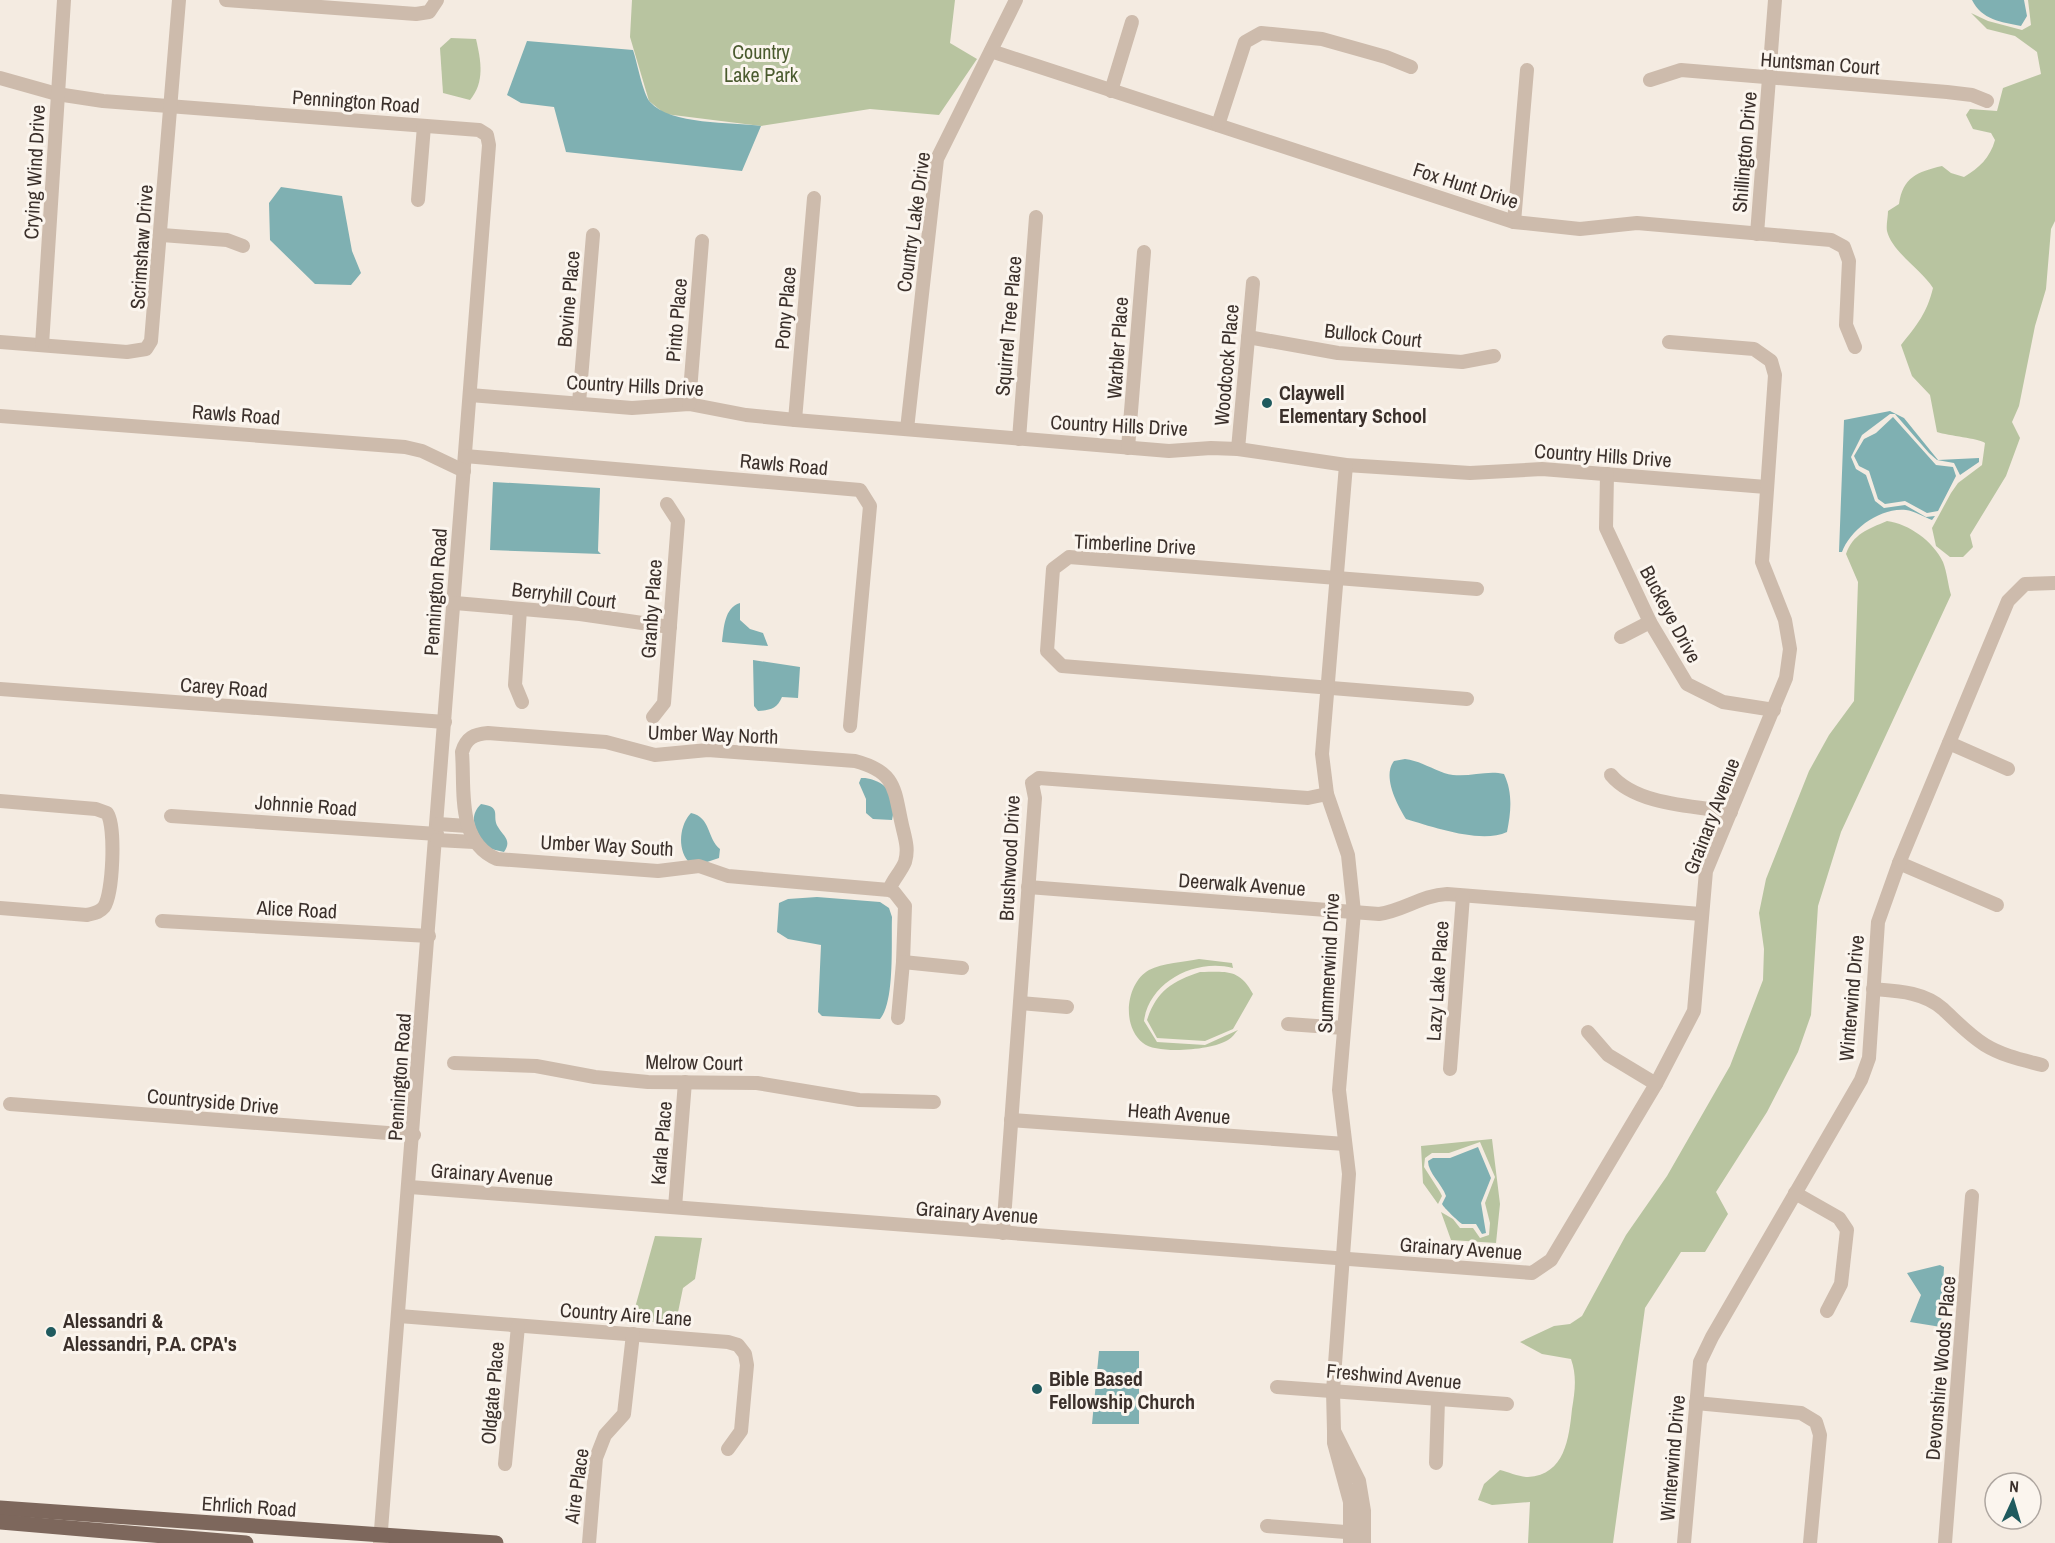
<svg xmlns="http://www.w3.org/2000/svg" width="2055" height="1543" font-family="'Archivo Narrow',sans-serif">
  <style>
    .green { fill: #b8c4a0 }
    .water { fill: #7fb0b2 }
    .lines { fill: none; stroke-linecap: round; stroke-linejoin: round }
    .minor { stroke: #cdbbac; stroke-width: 14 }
    .major { stroke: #7d675c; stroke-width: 15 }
    .poi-dot { fill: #1f5a5e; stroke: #fbf5ee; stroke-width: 2 }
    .labels { text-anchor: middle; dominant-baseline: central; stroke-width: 6; stroke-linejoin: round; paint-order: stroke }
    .park-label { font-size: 20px; fill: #4a5a2e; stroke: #fbf5ee }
    .street-label { font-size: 20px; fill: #3b302b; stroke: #fbf5ee }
    .poi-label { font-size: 20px; font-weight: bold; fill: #3b302b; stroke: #fbf5ee; text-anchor: start }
  </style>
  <rect width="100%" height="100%" fill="#f4ebe1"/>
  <g class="green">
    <path d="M632,0H955L950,43L977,59L939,115L870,109L761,126L665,114L649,101L630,37Z"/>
    <path d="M2028,0H2055V221L2051,229L2046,289L2035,326L2019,406L2012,422L2020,438L2006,476L1970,535L1973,547L1963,557H1950L1936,546L1932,528L1951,493L1958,483L1982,465L1985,443C1978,438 1949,436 1937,432L1930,395L1912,376L1901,345C1917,325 1927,313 1933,288C1922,270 1892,252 1887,231C1886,225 1888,217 1888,211L1899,204C1903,177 1917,172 1942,166L1951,173L1964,177C1979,168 1990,158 1995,140L1991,133L1973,129L1966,115L1970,109L1997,111L2003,88L2041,74L2037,52L2015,36L1987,29L1971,13L1988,21L2022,30L2031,25Z"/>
    <path d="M451,38L476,39C481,61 485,82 470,100L443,93L440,48Z"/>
    <path d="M1887,521C1909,524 1933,541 1943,562C1947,572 1948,585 1951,595L1841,832L1818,906L1811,1015L1798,1052L1767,1112L1716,1192L1728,1214L1705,1252H1681L1645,1308L1613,1543H1528L1530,1502L1492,1505L1478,1500L1484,1484L1500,1470C1508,1472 1520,1477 1528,1477C1565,1475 1569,1438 1572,1409C1575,1391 1577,1376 1571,1359L1542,1354L1520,1342L1554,1326L1570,1324L1582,1316L1626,1235L1667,1176L1730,1066L1763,980L1764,949L1759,913L1766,879L1809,771L1829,735L1854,701L1858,582L1846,554C1853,534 1868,529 1887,521Z"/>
    <path d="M1199,959L1232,963L1233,968C1195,958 1149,982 1144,1021L1157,1042L1205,1045L1238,1030C1235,1033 1232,1038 1228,1040C1213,1050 1157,1055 1143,1043C1121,1026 1126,983 1149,970C1162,963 1185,962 1199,959Z"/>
    <path d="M1200,972C1226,972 1239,968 1253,994L1233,1029L1205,1041L1157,1038L1147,1020C1156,992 1172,981 1200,972Z"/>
    <path d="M1492,1139L1500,1204L1496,1243L1451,1240L1441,1212L1453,1219L1460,1228H1473L1480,1238L1489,1235L1490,1223L1485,1203L1495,1177L1480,1142L1449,1153H1432L1425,1158L1424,1167L1440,1192L1442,1196L1438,1204L1423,1183L1421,1146Z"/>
    <path d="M655,1236L702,1238L695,1279L683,1288L676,1322H631Z"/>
  </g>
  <g class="water">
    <path d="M1972,0H2024L2027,16L2021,26C2001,22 1982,20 1972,0Z"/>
    <path d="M527,41L633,50C637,62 643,94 650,102C670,125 732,122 761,126L742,171L566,152L554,107L521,103L507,95Z"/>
    <path d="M281,187L342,196L352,251L361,273L351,285L315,284L270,240L269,203Z"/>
    <path d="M1890,411L1904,418L1938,460L1979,458V462L1960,475L1954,463L1937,460L1929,453L1895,414H1890L1862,435L1851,457L1856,469L1866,475L1875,501L1884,508L1905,505L1926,517L1935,516L1932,520C1924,517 1914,511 1906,510C1880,507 1850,530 1842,552H1839L1844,420Z"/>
    <path d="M1893,417L1936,465L1953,467L1956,476L1938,511L1927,513L1905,501L1885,504L1878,499L1869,471L1859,466L1854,456L1864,439L1876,433Z"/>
    <path d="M493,482L600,488L598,551L601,554L490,550Z"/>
    <path d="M740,603V620L750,629L763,633L768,646L722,642C724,628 724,608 740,603Z"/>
    <path d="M753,660L800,667L798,698L782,697C777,709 770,710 758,711L754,706Z"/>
    <path d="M1405,759C1423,761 1437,773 1453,775C1471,777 1487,770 1504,774C1513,793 1511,812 1507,832C1481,844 1433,827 1406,819C1397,805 1382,776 1394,761Z"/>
    <path d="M861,778C874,777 892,787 894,801C895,807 893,815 892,820L873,819L866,813V799L859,783Z"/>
    <path d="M481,804C503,807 491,816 498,827C504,837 512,840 504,852L487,848C478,833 466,819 481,804Z"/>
    <path d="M691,813C711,817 707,839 720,849L719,858L707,862L688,861C677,848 680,824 691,813Z"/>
    <path d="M817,897L880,902L889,908L892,917C891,943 895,1001 880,1019L822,1016L818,1012L821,945L788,939L777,932L779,903L788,899Z"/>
    <path d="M1478,1147L1491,1178L1481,1203L1486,1233L1482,1234L1476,1224H1462C1458,1221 1444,1208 1442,1204L1446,1196C1442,1184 1428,1173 1428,1161L1433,1158H1450Z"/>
    <path d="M1940,1265L1944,1267L1941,1327L1910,1322L1921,1295L1907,1273Z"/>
    <path d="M1099,1351H1139V1424H1092Z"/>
  </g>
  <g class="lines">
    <g class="minor">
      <path d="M226,0L416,14L429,12L437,0"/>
      <path d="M991,51L1514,222L1580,229L1637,223L1831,240L1844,247L1849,261L1846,325L1855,347"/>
      <path d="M0,78L57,94L103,101L479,130L487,135L489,145L380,1543"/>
      <path d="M1650,80L1681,70L1947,92L1972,95L1987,101"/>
      <path d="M1111,91L1132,22"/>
      <path d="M1218,125L1245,42L1261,33L1322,39L1386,57L1411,67"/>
      <path d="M418,200L424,126"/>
      <path d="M1514,222L1527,70"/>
      <path d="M1757,234L1775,0"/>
      <path d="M162,235L227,240L243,246"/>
      <path d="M1248,337L1338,353L1462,362L1494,356"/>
      <path d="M0,342L127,352L146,349L151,341L179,0"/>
      <path d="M42,345L64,0"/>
      <path d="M470,395L632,408L689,404L746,415L795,420L1169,451L1211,448L1238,449L1346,465L1470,473L1542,469L1766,487"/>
      <path d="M579,403L593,235"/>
      <path d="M689,404L702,241"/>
      <path d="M0,416L405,447L422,451L464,471"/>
      <path d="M795,420L814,198"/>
      <path d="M907,429L937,159L1016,0"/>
      <path d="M1019,439L1036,217"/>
      <path d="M1128,448L1144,252"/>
      <path d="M1238,449L1253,283"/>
      <path d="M465,456L860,490L870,506L850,726"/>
      <path d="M1607,474L1606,528L1650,622L1687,684L1723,702L1774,710"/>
      <path d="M455,603L580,614L670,627"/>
      <path d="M520,609L515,685L522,702"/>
      <path d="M1621,637L1650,622"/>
      <path d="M0,689L445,722"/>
      <path d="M1467,699L1062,666L1047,651L1053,569L1069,557L1477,589"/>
      <path d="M653,717L664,703L678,521L667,504"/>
      <path d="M1949,743L2008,769"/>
      <path d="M1611,775C1636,805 1693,806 1731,812"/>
      <path d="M0,801L96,809L107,813C116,826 113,894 104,907C99,913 94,913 87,915L0,908"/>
      <path d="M171,816L437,834"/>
      <path d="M438,824L467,826"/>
      <path d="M437,840L474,842"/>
      <path d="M1899,863L1997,905"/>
      <path d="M1028,887L1379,914C1403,911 1422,895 1447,894L1701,914"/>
      <path d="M889,890C893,879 901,872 905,862C909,849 905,838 902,825C894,790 897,772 855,761L708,750L655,755L606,742L488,733C474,734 466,738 462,752C465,789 456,842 497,859L658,871L699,866L728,876L889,890L894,892L905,906L903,962"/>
      <path d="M162,921L429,936"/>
      <path d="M1873,989C1898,991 1924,992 1943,1009C1957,1022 1969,1035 1985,1045C2003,1056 2023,1060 2042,1065"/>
      <path d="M1020,1003L1067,1007"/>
      <path d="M898,1018L903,962L962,968"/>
      <path d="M1288,1024L1344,1028"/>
      <path d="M1588,1032L1608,1055L1656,1084"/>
      <path d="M454,1063L536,1066L595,1077L648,1082L757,1083L859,1100L934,1102"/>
      <path d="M1450,1069L1463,896"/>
      <path d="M10,1104L414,1135"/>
      <path d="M1011,1120L1345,1144"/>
      <path d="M410,1187L1532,1273L1551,1260L1656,1084L1694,1011L1706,871L1786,678L1790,649L1785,620L1762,562L1775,375L1771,361L1754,349L1669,342"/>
      <path d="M1795,1193L1839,1218L1847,1230L1841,1284L1827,1311"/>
      <path d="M675,1207L685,1082"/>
      <path d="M1003,1233L1035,798L1032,783L1039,778L1308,798L1327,794"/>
      <path d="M399,1316L728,1342L738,1345L745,1354L747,1365L741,1431L728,1449"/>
      <path d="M1277,1387L1507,1404"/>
      <path d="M1696,1403L1801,1413L1816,1422L1820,1435L1810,1543"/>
      <path d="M1334,1431L1333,1391L1349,1174L1339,1090L1354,912L1348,855L1327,794L1322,754L1346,465"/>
      <path d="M1436,1463L1438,1400"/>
      <path d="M505,1464L518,1326"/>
      <path d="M1267,1526L1359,1533"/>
      <path d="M589,1543L596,1458L605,1435L624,1414L633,1334"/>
      <path d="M1350,1543V1502L1334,1443V1431L1359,1481L1364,1511V1543"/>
      <path d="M1684,1543L1700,1362L1712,1337L1861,1080L1869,1058L1878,922L1899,863L2008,601L2025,584L2055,583"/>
      <path d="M1945,1543L1972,1196"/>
    </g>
    <g class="major">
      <path d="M0,1508L496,1543"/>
      <path d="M0,1522L246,1543"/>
    </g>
  </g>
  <g class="poi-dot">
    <circle cx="1267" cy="403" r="6"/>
    <circle cx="51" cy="1332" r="6"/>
    <circle cx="1037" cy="1389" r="6"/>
  </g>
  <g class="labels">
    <g class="park-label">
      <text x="761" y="51">Country<tspan x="761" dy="23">Lake Park</tspan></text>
    </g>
    <g class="street-label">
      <text transform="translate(1820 63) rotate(4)">Huntsman Court</text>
      <text transform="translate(356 101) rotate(4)">Pennington Road</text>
      <text transform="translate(1744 152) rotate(-85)">Shillington Drive</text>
      <text transform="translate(34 172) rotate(-87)">Crying Wind Drive</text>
      <text transform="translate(1466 185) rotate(18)">Fox Hunt Drive</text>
      <text transform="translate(913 222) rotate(-82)">Country Lake Drive</text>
      <text transform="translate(141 247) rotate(-86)">Scrimshaw Drive</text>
      <text transform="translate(568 299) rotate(-85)">Bovine Place</text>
      <text transform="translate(785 308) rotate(-85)">Pony Place</text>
      <text transform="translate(676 320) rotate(-85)">Pinto Place</text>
      <text transform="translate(1008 326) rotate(-85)">Squirrel Tree Place</text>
      <text transform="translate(1373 335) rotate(6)">Bullock Court</text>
      <text transform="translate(1117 348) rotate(-86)">Warbler Place</text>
      <text transform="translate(1226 365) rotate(-85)">Woodcock Place</text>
      <text transform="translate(635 385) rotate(3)">Country Hills Drive</text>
      <text transform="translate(236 414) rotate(4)">Rawls Road</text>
      <text transform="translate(1119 425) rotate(3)">Country Hills Drive</text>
      <text transform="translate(1603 455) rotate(4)">Country Hills Drive</text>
      <text transform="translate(784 464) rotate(5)">Rawls Road</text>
      <text transform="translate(1135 544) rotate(3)">Timberline Drive</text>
      <text transform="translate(435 592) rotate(-86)">Pennington Road</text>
      <text transform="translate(564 595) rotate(7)">Berryhill Court</text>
      <text transform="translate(651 609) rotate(-86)">Granby Place</text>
      <text transform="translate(1671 614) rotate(62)">Buckeye Drive</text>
      <text transform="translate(224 687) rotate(4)">Carey Road</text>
      <text transform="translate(713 734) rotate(2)">Umber Way North</text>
      <text transform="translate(306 805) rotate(4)">Johnnie Road</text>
      <text transform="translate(1711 816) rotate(-69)">Grainary Avenue</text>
      <text transform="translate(607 845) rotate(3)">Umber Way South</text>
      <text transform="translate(1009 858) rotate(-87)">Brushwood Drive</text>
      <text transform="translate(1242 884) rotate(4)">Deerwalk Avenue</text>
      <text transform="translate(297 909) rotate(3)">Alice Road</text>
      <text transform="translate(1328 963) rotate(-87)">Summerwind Drive</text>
      <text transform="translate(1437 981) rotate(-86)">Lazy Lake Place</text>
      <text transform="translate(1851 998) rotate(-85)">Winterwind Drive</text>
      <text transform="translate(694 1062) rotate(1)">Melrow Court</text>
      <text transform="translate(399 1077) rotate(-86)">Pennington Road</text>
      <text transform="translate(213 1101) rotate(5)">Countryside Drive</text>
      <text transform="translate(1179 1113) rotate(4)">Heath Avenue</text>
      <text transform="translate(661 1143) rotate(-85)">Karla Place</text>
      <text transform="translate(492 1174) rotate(4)">Grainary Avenue</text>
      <text transform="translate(977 1212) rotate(4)">Grainary Avenue</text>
      <text transform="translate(1461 1248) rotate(4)">Grainary Avenue</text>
      <text transform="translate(626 1314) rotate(4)">Country Aire Lane</text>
      <text transform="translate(1940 1368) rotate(-85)">Devonshire Woods Place</text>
      <text transform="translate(1394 1376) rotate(5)">Freshwind Avenue</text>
      <text transform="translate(492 1393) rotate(-85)">Oldgate Place</text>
      <text transform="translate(1672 1458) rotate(-85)">Winterwind Drive</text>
      <text transform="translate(576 1486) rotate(-82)">Aire Place</text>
      <text transform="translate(249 1506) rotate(4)">Ehrlich Road</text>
    </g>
    <g class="poi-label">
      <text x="1279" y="392">Claywell<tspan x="1279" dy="23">Elementary School</tspan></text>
      <text x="63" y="1320">Alessandri &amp;<tspan x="63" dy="23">Alessandri, P.A. CPA's</tspan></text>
      <text x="1049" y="1378">Bible Based<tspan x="1049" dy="23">Fellowship Church</tspan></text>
    </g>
  </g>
  <g transform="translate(2013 1501) rotate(4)"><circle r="28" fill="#fbf5ee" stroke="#aea6a0" stroke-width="1.5"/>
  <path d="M0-4.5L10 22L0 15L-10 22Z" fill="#1f5a5e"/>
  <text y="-9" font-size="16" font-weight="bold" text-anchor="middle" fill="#3b302b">N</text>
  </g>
</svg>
